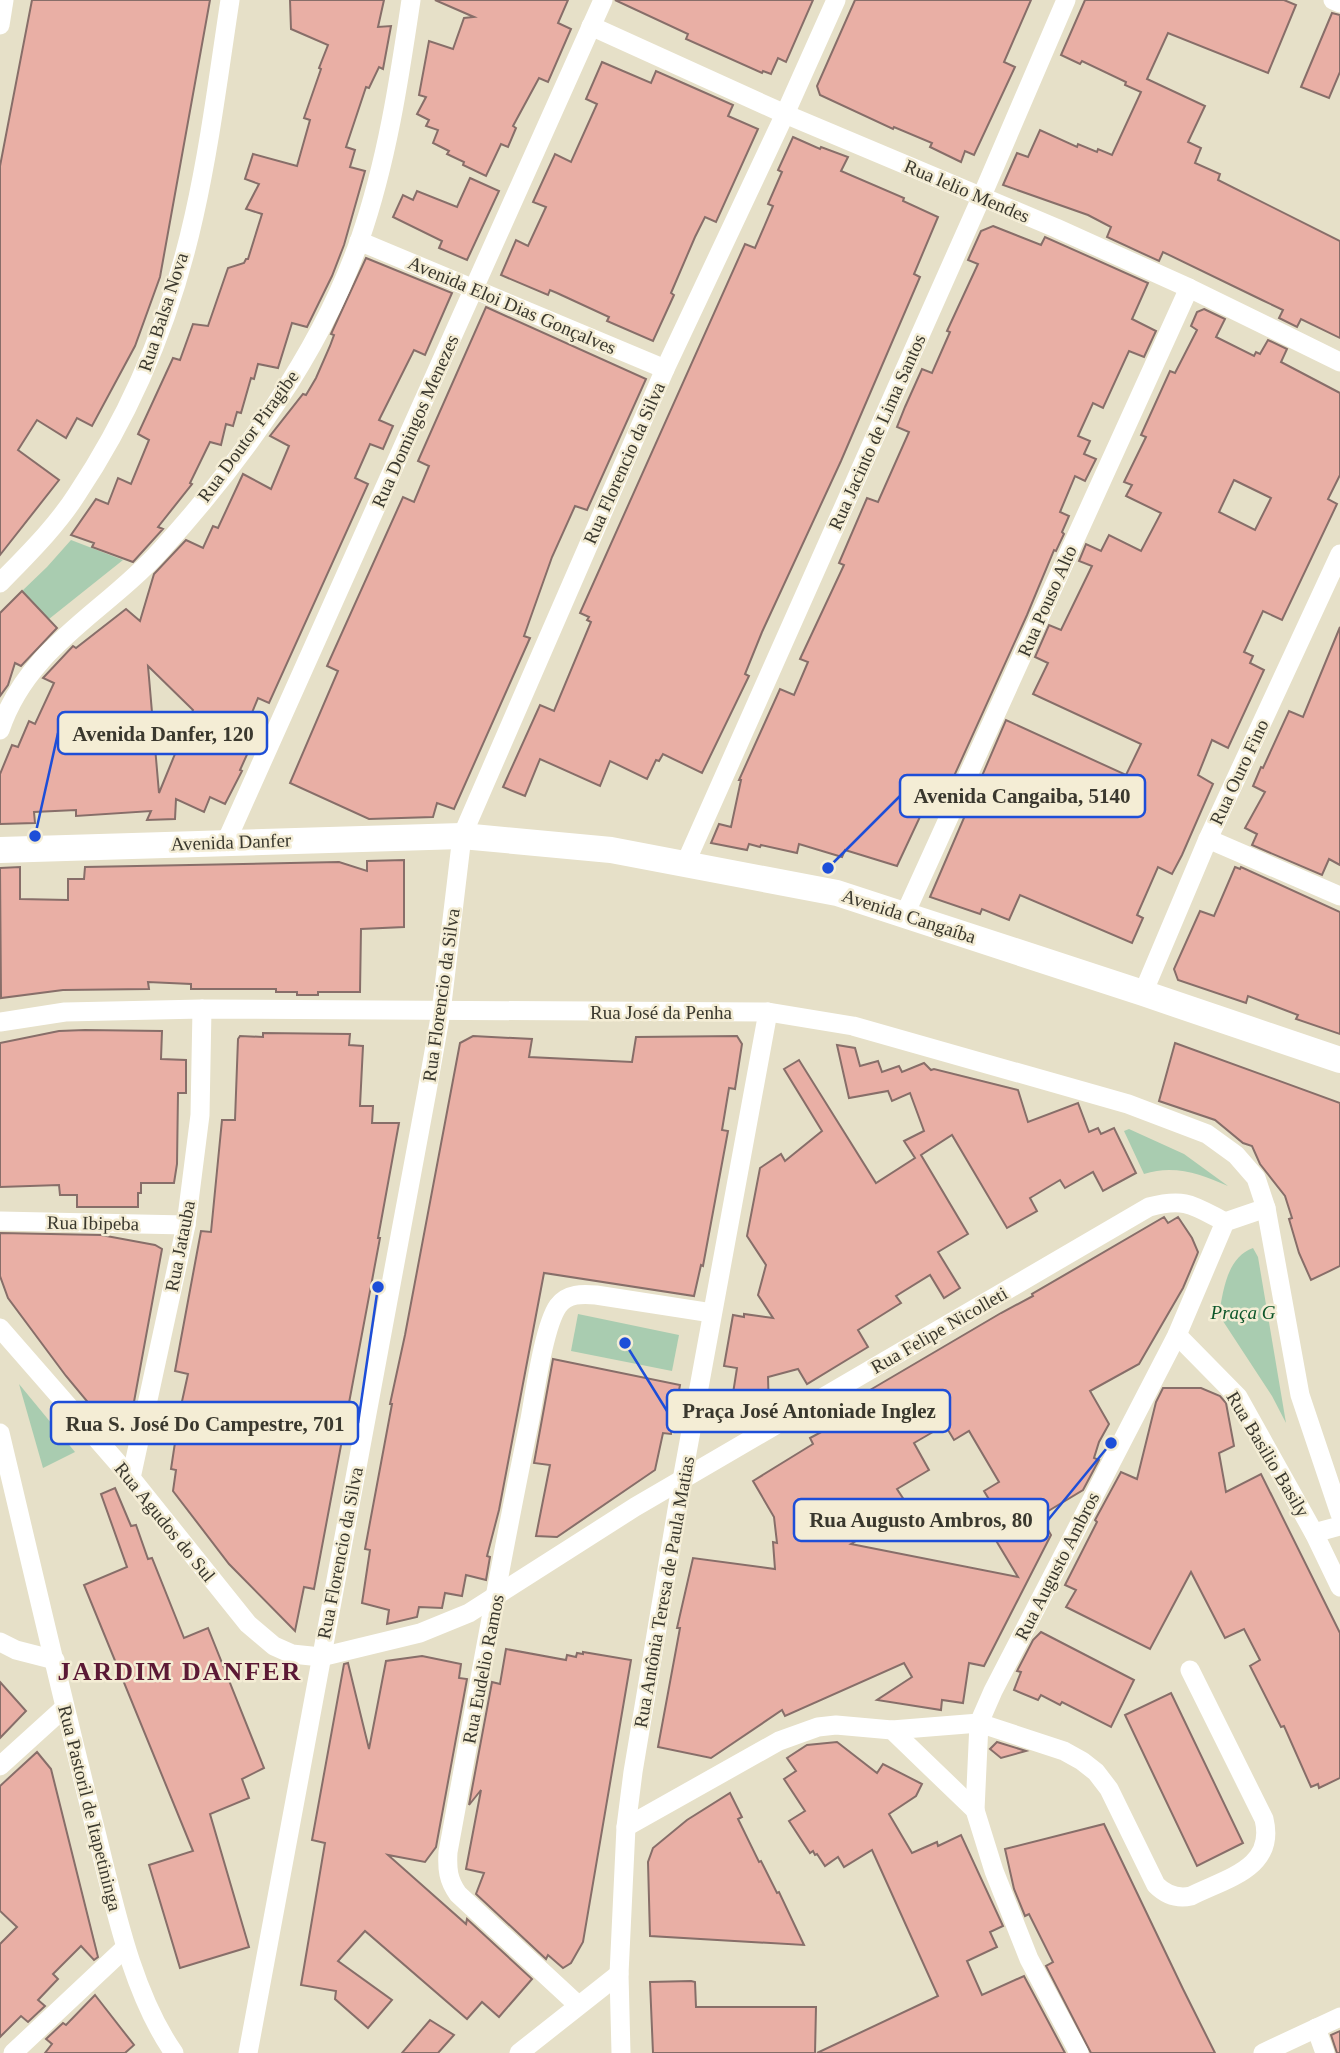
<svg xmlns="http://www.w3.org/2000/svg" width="1340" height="2053" font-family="'Times New Roman',serif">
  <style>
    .green { fill: #a9ccb0 }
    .building { fill: #e9afa5; stroke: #876e69; stroke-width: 2; fill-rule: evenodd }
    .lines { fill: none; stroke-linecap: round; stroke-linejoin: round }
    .minor { stroke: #fff; stroke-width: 19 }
    .secondary { stroke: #fff; stroke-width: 26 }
    .labels { text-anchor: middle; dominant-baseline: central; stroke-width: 5; stroke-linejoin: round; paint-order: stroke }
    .street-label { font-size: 19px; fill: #3a382e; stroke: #f4edd5 }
    .park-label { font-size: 19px; font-style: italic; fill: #0c562a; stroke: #f4edd5 }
    .district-label { font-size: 26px; font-weight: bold; letter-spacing: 2px; fill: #5b1935; stroke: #f4edd5 }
    .leader { fill: none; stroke: #1d4ed8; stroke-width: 2.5 }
    .callout-dot { fill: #1d4ed8; stroke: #f4edd5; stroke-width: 2.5 }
    .callout { fill: #f4edd5; stroke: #1d4ed8; stroke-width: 2.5 }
    .callout-label { font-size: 21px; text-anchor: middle; font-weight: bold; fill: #3a382e }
  </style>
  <rect width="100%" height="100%" fill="#e6e0c8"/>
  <g class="green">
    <path d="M71,540L123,560L49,619L21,592L47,567Z"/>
    <path d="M1129,1129L1184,1154L1228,1186C1201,1174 1174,1164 1144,1174L1124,1131Z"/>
    <path d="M1253,1248L1258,1257L1286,1423L1272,1396L1219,1315C1223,1291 1227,1257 1253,1248Z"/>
    <path d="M578,1314L679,1335L672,1371L571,1351Z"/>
    <path d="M19,1384L75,1452L43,1468Z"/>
  </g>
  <g class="building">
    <path d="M32,0H210L160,277L135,346L92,426L77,418L66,438L37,420L18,450L59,480L0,555V166Z"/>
    <path d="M290,0H384L378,27L391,26L383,69L379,67L369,88L366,87L346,147L355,150L350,167L365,171L344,245L332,276L307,327L292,323L278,368L258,364L254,379L251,378L241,413L237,412L233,426L226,424L221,445L210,442L190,483L192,484L158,527L163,529L133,562L92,547L94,543L71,535L96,499L108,504L118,478L131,484L149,440L138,434L173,358L180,360L193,324L208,326L228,268L244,263L246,259H248L262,214L246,209L259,184L245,179L253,154L297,166L310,120L304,118L321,69L319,68L328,45L291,29Z"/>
    <path d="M435,0H568L558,23L571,29L548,82L539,78L513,126L516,128L508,147L501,144L486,176L463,165L464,162L447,154L449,151L433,143L438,130L426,126L429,120L417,114L426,97L419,95L429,41L453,49L464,18L474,17Z"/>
    <path d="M615,0H813L786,62L778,58L771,74L763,71L762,73L686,39L688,34Z"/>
    <path d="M855,0H1031L1004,62L1015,67L974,155L965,151L961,162L930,147L932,143L894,127L893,129L820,95L817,86Z"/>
    <path d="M1085,0H1284L1296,5L1268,73L1168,33L1147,79L1205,106L1188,142L1201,148L1195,163L1220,174L1218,180L1340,241V338L1301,319L1297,327L1279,318L1283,310L1262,300L1163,252L1159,261L1107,237L1111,227L1088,215L1003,185L1017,153L1028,157L1040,130L1077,147L1078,144L1097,152L1098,149L1112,155L1141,92L1125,85L1126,82L1082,61L1080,64L1061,55Z"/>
    <path d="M1332,13L1340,15V72L1329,98L1301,87Z"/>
    <path d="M602,62L651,83L656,71L683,83L733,105L728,116L758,129L716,222L705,217L695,237L671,293L674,295L653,341L607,321L609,317L557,293L550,290L548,295L501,275L516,240L528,246L546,207L533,202L555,154L571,162L597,104L586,99Z"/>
    <path d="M793,137L820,149L821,147L848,157L841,171L904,198L903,201L938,217L914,274L920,277L841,461L762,632L745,674L749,676L702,773L663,754L659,761L656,760L647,779L610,761L600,786L540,759L525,796L503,787L540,705L554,711L591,622L587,620L589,617L580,613L745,244L755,248L773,206L768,204L782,172L778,170Z"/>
    <path d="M470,178L499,191L467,260L439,248L442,241L393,217L403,195L413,200L417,191L457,207Z"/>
    <path d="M993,226L1041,245L1045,237L1148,283L1132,319L1156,331L1144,357L1129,351L1103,408L1093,403L1078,436L1090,441L1084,454L1096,459L1085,481L1075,476L1060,512L1069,516L1062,532L1064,534L1056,551L1054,550L1027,615L945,796L932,791L897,866L845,850L842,857L799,844L797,853L761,845L760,847L749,844L747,850L711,843L719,824L731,827L741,780H739L780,689L794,695L808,662L800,659L844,565L839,563L867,498L878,502L909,432L897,427L905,407L922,369L932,373L950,332L947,331L978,264L968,260L981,231Z"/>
    <path d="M366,258L452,293L425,355L414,350L379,420L393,426L383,449L370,444L355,478L368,484L269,703L258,698L244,732L255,737L240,770L242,771L225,804L210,797L204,812L176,799L175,819L147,820L151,811L76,816V810L34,812L35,823L0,824V774L12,745L18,747L29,721L35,724L54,683L43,678L73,646L76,648L126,609L140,621L154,574L186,540L203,548L213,526L218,528L243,474L271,489L289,446L270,436L303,394L306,395L316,378L330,346L334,335L331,334ZM148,666L193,710L159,793Z"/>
    <path d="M486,307L646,379L587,510L575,506L552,557L524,636L530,638L454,809L437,803L433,817L369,819L290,783L338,671L327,666L403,497L414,502L429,466L418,461Z"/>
    <path d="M1204,309L1225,319L1216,337L1254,356L1256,352L1260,354L1268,340L1287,349L1281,362L1340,393V475L1328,499L1337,504L1282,620L1263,611L1244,652L1253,656L1250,663L1264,670L1228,748L1212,740L1198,775L1213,784L1182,855L1172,874L1158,867L1137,915L1143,918L1132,943L1020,895L1009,920L982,909L980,914L930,897L1006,720L1126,775L1141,744L1033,694L1048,663L1035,657L1049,625L1061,630L1092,566L1079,561L1086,544L1101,551L1109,535L1141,551L1161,513L1126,496L1132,485L1124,482L1146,437L1141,435L1170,371L1175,373L1197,330L1191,326L1197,312ZM1234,480L1271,498L1255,530L1219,512Z"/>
    <path d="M22,591L57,628L21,666L15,663L8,685L0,696V613Z"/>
    <path d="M1340,627V865L1329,859L1322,875L1252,845L1257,834L1245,828L1265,792L1253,786L1261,767L1263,768L1289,711L1303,717Z"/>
    <path d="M404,860V927L361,929L360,992H318V995H297V992H276V989H191V984L148,982L149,989L63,990L1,998L0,868L20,867V899L68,900V879H84L85,867L339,862L367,871V861Z"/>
    <path d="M1235,867L1240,869L1241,867L1340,912V1034L1296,1019L1298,1015L1248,996L1246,1003L1178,980L1174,969L1200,911L1214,916Z"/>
    <path d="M85,1030L162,1031L161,1059L186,1060V1093H178L177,1164L174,1183H141V1193H138V1207H77V1195H60L59,1185L0,1187V1043L59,1031Z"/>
    <path d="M263,1033L350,1034L349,1045L363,1046L360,1106H373L372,1123H399L378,1238H380L314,1589L304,1587L295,1631L229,1564L173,1491L176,1470L171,1469L176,1436L164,1434L168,1413L179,1415L188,1374L175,1371L201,1231L211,1232L222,1120H235L238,1039L240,1036L263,1037Z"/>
    <path d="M473,1036L532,1039L529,1057L632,1062L636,1037L737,1036L742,1044L735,1089L729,1088L722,1130L728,1131L703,1266L701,1265L694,1296L544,1273L499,1510L487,1556L490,1557L486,1580L466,1575L462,1596L445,1593L442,1608L419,1607L417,1617L387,1624L389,1610L362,1603L370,1550L365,1549L392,1404H390L405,1335L460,1043Z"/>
    <path d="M1175,1043L1340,1103V1266L1311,1280L1299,1253L1289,1219L1292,1218L1285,1196L1260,1164L1252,1146L1243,1143L1215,1120L1159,1101Z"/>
    <path d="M837,1045L855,1048L860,1066L878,1061L882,1072L899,1066L902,1072L924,1063L931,1070L934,1069L1018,1090L1028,1122L1078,1103L1089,1132L1098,1128L1101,1134L1114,1128L1136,1173L1103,1191L1093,1172L1065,1188L1060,1180L1030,1198L1037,1211L1007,1228L952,1135L921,1155L968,1234L938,1252L960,1288L944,1298L930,1275L896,1296L901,1303L858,1330L868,1347L807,1384L798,1369L768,1377L769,1412L731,1406L737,1368L724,1366L733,1315L744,1317V1314L773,1318L758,1295L766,1265L747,1236L760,1168L781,1154L785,1161L822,1131L784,1069L799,1060L876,1183L915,1158L904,1141L924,1131L910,1093L892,1101L888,1091L849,1098Z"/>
    <path d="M1164,1217L1168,1223L1178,1217L1192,1238L1198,1252L1197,1255L1183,1288L1139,1364L1090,1391L1109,1424L1099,1442L1094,1458L1099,1460L1083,1490L1040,1516L1051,1535L984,1666L969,1663L963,1703L942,1700L941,1710L877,1700L912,1677L904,1663L785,1716L782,1710L711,1758L658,1747L680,1628H677L693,1558L775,1569L773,1542L777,1543L774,1517L753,1481L813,1444L810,1438L825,1430L819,1420L1001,1313L1033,1296L1032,1294ZM945,1425L954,1440L969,1431L999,1482L984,1491L993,1506L980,1514L1018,1577L851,1544L910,1509L897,1489L929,1470L914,1443Z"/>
    <path d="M0,1233L101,1235L155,1245L162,1249L129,1429L115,1435L66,1376L8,1298L0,1276Z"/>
    <path d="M553,1359L680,1385L671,1434L663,1433L655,1470L557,1537L536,1536L550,1465L534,1463Z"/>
    <path d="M1163,1388H1201L1220,1396L1226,1403L1234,1446L1219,1453L1226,1492L1261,1474L1340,1633V1778L1319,1788L1318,1784L1311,1787L1284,1726L1281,1727L1250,1666L1260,1660L1244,1629L1225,1638L1191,1572L1150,1649L1066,1607L1076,1590L1065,1585L1097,1522L1095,1520L1121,1472L1137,1479L1156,1402Z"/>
    <path d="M115,1488L131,1526L136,1525L148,1559L152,1558L184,1638L208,1628L264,1768L242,1779L249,1798L210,1814L249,1947L180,1968L149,1865L193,1851L84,1585L127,1567L101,1494Z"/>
    <path d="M1041,1632L1134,1680L1111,1727L1062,1702L1060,1705L1041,1695L1038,1700L1014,1690L1021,1672L1017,1671L1033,1640Z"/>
    <path d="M506,1649L566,1660L567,1655L576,1657L577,1653L583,1654V1652L631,1660L583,1942L571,1963L563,1968L548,1955L546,1959L476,1894L484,1873L466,1869L481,1790L469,1805L492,1682L500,1684Z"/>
    <path d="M422,1656L461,1664L459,1678L467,1679L436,1847L425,1862L388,1855L466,1924L467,1919L532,1979L499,2017L482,2002L467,2019L365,1931L338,1961L392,2000L368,2028L335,1999L336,1991L301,1985L325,1843L312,1840L344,1664L348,1663L369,1749L386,1661Z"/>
    <path d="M0,1682L26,1711L0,1738Z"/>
    <path d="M1171,1693L1243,1843L1197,1866L1125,1715Z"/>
    <path d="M837,1742L877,1773L883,1764L922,1784L916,1796L889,1814L912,1853L937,1842L938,1846L961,1835L1003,1926L990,1932L997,1947L967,1961L982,1995L1024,1976L1065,2053H817L938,1996L872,1850L844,1867L838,1857L825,1866L817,1854L815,1855L813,1851L810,1853L789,1821L805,1811L784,1779L796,1771L787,1758L807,1745Z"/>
    <path d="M997,1742L1026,1751L1001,1758L990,1749Z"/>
    <path d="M37,1752L51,1769L98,1957L94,1960L81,1946L53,1974L58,1979L38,2000L45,2006L28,2022L21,2016L0,2037V1944L17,1927L0,1911V1786Z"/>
    <path d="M730,1793L742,1817L738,1819L759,1862L761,1861L777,1893L779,1892L804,1945L650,1936L648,1862L653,1848L687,1820Z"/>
    <path d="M1104,1824L1183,1989L1215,2053H1091L1046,1966L1053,1962L1029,1914L1025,1916L1014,1889L1005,1849Z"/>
    <path d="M691,1981L695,1982L696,2007H816L815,2053H653L650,1982Z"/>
    <path d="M95,1995L134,2045L125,2053H45L52,2044L46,2039L63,2023L66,2025Z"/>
    <path d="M430,2020L454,2035L438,2053H402Z"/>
    <path d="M1340,2031V2053H1337L1331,2035Z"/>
  </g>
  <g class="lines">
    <g class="minor">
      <path d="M1333,0L1340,3"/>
      <path d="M0,25L4,0"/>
      <path d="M591,26L785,114L1056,228L1189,288L1340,362"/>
      <path d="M359,241L665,369"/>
      <path d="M0,583C27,555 56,527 77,494C133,410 172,315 194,216C210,145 219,72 230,0"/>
      <path d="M0,730C28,646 106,612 161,550C241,462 321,352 360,239C387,161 399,81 411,0"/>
      <path d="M1208,839L1340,896"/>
      <path d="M226,842L603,0"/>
      <path d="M686,862L981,198L1066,0"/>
      <path d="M905,914L1189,288"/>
      <path d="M1143,993L1208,839L1340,554"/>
      <path d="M0,1022L65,1012L202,1009L768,1012L853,1026L1128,1104L1207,1134L1236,1155L1256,1178L1266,1208L1300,1395L1340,1514"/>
      <path d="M0,1221L186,1225"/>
      <path d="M0,1328L131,1478L248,1624L274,1646L292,1654L321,1657L420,1633L469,1613L635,1507L1149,1207C1186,1197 1194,1206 1225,1222"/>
      <path d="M1177,1335L1238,1397L1314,1533L1340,1587"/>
      <path d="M0,1433C31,1563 61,1694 94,1824C113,1898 130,1990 174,2053"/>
      <path d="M131,1478L186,1225L200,1115L202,1009"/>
      <path d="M1314,1533L1340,1526"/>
      <path d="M0,1642L16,1650L55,1660"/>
      <path d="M892,1730L979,1723L1064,1751L1082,1761L1096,1772L1109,1789L1156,1885C1166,1895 1177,1899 1191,1896C1227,1878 1276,1868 1264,1819L1190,1670"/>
      <path d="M0,1766L64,1708"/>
      <path d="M975,1810L979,1723L993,1691L1177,1335L1225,1222L1266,1208"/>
      <path d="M626,1827L779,1741L818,1727L836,1725L892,1730L975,1810L994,1871L1029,1959L1079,2053"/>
      <path d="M578,2005L458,1894C448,1880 447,1869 448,1852C475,1707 500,1562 530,1419C535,1392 544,1326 558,1306C567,1293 583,1294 596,1295L712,1313"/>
      <path d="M1316,2028L1325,2053"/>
      <path d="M13,2053L125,1948"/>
      <path d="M248,2053L427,1091L441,1012L462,836L665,369L785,114L836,0"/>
      <path d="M519,2053L619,1974"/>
      <path d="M621,2053L619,1974L626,1827L633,1772L682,1480L768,1012"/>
      <path d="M1263,2053L1340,2017"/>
    </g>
    <path class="secondary" d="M0,850L462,836L611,850L837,893L1143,993L1340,1060"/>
  </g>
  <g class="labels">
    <g class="street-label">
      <text transform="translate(967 191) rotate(23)">Rua lelio Mendes</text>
      <text transform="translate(512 305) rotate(23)">Avenida Eloi Dias Gonçalves</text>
      <text transform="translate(163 312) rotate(-72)">Rua Balsa Nova</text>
      <text transform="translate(415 421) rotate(-66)">Rua Domingos Menezes</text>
      <text transform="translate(877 432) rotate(-66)">Rua Jacinto de Lima Santos</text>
      <text transform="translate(248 436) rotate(-54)">Rua Doutor Piragibe</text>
      <text transform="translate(624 463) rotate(-66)">Rua Florencio da Silva</text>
      <text transform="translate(1047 601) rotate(-66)">Rua Pouso Alto</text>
      <text transform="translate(1239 772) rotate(-65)">Rua Ouro Fino</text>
      <text transform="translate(231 842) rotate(-2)">Avenida Danfer</text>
      <text transform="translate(909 916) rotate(18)">Avenida Cangaíba</text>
      <text transform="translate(441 995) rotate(-82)">Rua Florencio da Silva</text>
      <text x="661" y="1012">Rua José da Penha</text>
      <text transform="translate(93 1223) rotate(1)">Rua Ibipeba</text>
      <text transform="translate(180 1246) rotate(-79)">Rua Jatauba</text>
      <text transform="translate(939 1330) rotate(-30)">Rua Felipe Nicolleti</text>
      <text transform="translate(1268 1454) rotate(59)">Rua Basilio Basily</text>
      <text transform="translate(165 1522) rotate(51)">Rua Agudos do Sul</text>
      <text transform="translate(340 1553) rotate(-79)">Rua Florencio da Silva</text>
      <text transform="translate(1057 1566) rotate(-63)">Rua Augusto Ambros</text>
      <text transform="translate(664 1592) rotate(-80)">Rua Antônia Teresa de Paula Matias</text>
      <text transform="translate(483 1669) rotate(-79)">Rua Eudelio Ramos</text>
      <text transform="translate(90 1808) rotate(76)">Rua Pastoril de Itapetininga</text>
    </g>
    <g class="park-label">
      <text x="1243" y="1312">Praça G</text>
    </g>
    <g class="district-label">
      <text x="180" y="1671">JARDIM DANFER</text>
    </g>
  </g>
  <path class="leader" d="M35 836L58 733M828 868L900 796M625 1343L667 1411M378 1287L358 1423M1111 1443L1048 1520"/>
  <g class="callout-dot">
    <circle cx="35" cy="836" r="7"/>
    <circle cx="828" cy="868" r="7"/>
    <circle cx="625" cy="1343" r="7"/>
    <circle cx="378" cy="1287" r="7"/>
    <circle cx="1111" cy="1443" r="7"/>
  </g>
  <g class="callout">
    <rect x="58" y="712" width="209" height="42" rx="7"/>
    <rect x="900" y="775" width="245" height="42" rx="7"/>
    <rect x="667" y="1390" width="283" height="42" rx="7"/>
    <rect x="51" y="1402" width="307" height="42" rx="7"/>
    <rect x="794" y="1499" width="254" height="42" rx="7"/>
  </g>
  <g class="callout-label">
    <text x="163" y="741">Avenida Danfer, 120</text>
    <text x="1022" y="803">Avenida Cangaiba, 5140</text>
    <text x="809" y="1418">Praça José Antoniade Inglez</text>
    <text x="205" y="1431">Rua S. José Do Campestre, 701</text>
    <text x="921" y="1527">Rua Augusto Ambros, 80</text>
  </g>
</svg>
